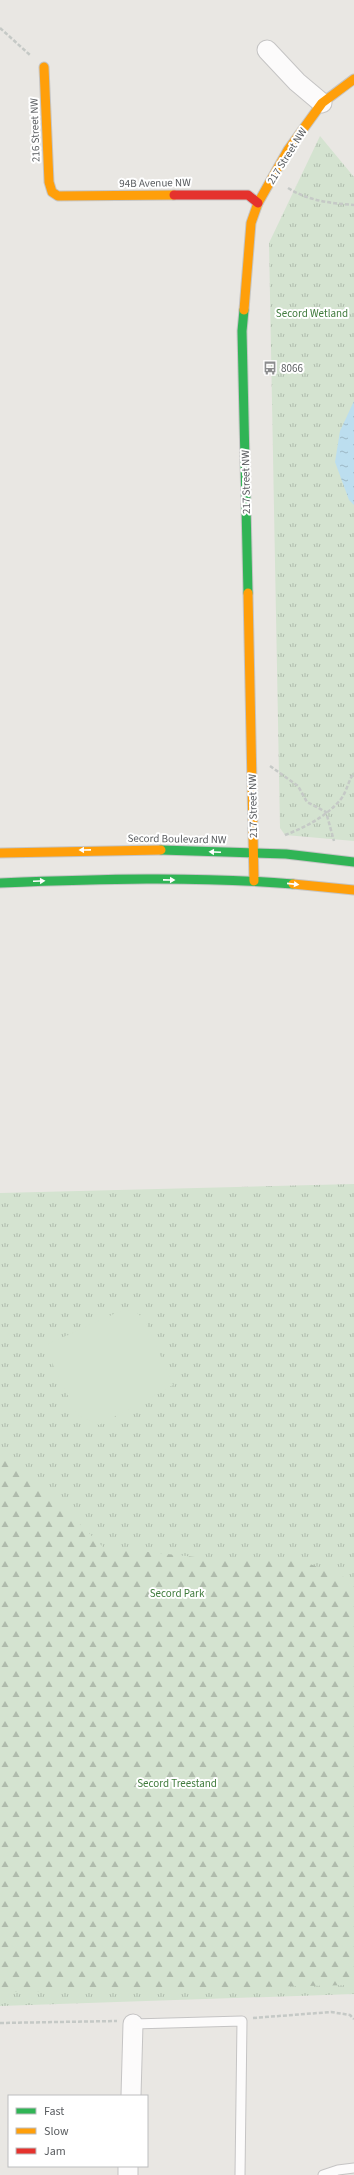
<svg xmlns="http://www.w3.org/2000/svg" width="354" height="2175" font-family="'Source Sans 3',sans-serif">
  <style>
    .grass { fill: url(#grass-tufts) }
    .forest { fill: url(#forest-firs) }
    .pitch { fill: #d4e3d0 }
    .water { fill: url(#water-ripples) }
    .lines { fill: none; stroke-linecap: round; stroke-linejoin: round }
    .lane-casing { stroke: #c5c4c4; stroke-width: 11 }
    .street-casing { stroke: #c5c4c4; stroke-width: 21 }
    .fast-casing { stroke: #c5c5c5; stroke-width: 11 }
    .slow-casing { stroke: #c5c5c5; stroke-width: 11 }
    .jam-casing { stroke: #c5c5c5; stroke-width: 11 }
    .path { stroke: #c5c9c6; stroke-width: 2.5; stroke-dasharray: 4 2; stroke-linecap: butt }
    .lane { stroke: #fcfbfb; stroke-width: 9 }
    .street { stroke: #fcfbfb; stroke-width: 19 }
    .fast { stroke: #30b455; stroke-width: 9 }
    .slow { stroke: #ff9f0a; stroke-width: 9 }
    .jam { stroke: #e5322d; stroke-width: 9 }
    .oneway { fill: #fff }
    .labels { text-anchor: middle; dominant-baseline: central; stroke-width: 4; stroke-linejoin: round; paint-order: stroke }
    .street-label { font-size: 11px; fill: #5a5d60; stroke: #fff }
    .park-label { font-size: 11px; fill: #407b3d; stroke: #fff }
    .poi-label { font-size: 11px; fill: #5a5d60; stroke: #fff; text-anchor: start }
  </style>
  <defs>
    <pattern id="grass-tufts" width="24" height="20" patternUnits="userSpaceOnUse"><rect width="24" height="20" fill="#d4e3d0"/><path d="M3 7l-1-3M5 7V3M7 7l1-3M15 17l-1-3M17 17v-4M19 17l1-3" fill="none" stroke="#afbbac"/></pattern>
    <pattern id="forest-firs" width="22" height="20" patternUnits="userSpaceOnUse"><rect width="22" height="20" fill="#d4e3d0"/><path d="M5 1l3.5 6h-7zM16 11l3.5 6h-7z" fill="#afbbac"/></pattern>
    <pattern id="water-ripples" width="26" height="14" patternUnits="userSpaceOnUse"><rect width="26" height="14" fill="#bcdeef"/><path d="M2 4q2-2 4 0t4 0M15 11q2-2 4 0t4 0" fill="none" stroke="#9cb7c5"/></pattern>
  </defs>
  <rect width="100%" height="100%" fill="#e9e7e3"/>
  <g class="grass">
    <path d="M320,136L354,177V841L285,835L280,828L269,243Z"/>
    <path d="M354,1184V1994L0,2006V1193Z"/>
  </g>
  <path class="forest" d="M0,1455L24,1469L103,1547L195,1557L297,1559L354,1581V1985L0,1992Z"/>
  <path class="pitch" d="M134,1310L145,1320L173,1385L99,1425L77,1415L44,1346L118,1312Z"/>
  <path class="water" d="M354,401V505L349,500L335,462L340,431Z"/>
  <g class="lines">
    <g class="lane-casing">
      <g id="lane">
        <path d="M133,2024L242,2021L240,2175"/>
        <path d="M323,2175L338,2170L354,2168"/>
      </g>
    </g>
    <g class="street-casing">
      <g id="street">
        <path d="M267,50L297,82L322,103"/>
        <path d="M131,2096L133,2024"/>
        <path d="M128,2175V2166"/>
      </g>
    </g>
    <g class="fast-casing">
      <g id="fast">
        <path d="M244,310L242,331L248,593"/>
        <path d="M161,850L286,854L354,862"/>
        <path d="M0,883C97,879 196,876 293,884"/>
      </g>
    </g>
    <g class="slow-casing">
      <g id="slow">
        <path d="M44,67L49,182L52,192L58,196L174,195"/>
        <path d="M244,310L251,223L258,203L288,150L322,103L354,79"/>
        <path d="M248,593L254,881"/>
        <path d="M0,853L161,850"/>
        <path d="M293,884L354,890"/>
      </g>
    </g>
    <g class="jam-casing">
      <path id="jam" d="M174,195H248L258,203"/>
    </g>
    <g class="path">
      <path d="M0,28L30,55"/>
      <path d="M288,188C309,201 329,203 354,205"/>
      <path d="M270,766L298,786L307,802L326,812L334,841"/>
      <path d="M285,835C306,827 327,816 341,799C347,791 348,781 354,773"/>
      <path d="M253,2018L331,2012L350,2015L354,2019"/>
      <path d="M0,2023L117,2021"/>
    </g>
    <use href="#lane" class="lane"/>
    <use href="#street" class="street"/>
    <use href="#fast" class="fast"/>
    <use href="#slow" class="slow"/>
    <use href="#jam" class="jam"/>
  </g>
  <defs><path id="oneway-solid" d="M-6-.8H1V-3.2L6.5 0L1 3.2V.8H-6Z"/></defs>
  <g class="oneway">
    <use href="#oneway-solid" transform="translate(85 850) rotate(179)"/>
    <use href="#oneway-solid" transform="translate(215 852) rotate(-178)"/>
    <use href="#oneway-solid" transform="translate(169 880) rotate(1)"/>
    <use href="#oneway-solid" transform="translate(39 881) rotate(-2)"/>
    <use href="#oneway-solid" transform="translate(293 884) rotate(6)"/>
  </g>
  <defs>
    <g id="bus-bare" transform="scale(1.08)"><path d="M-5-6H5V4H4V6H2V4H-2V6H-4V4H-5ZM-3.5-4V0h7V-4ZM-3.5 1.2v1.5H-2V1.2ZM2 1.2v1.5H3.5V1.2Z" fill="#8c8d8e" stroke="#fff" stroke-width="2.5" paint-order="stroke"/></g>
  </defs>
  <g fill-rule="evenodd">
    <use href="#bus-bare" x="270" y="368"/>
  </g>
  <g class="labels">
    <g class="street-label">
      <text transform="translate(35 130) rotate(-92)">216 Street NW</text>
      <text transform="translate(287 156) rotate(-58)">217 Street NW</text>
      <text transform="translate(155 183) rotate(-1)">94B Avenue NW</text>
      <text transform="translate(246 482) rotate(-91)">217 Street NW</text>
      <text transform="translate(253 806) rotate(-91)">217 Street NW</text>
      <text transform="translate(177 839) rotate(1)">Secord Boulevard NW</text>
    </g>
    <g class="park-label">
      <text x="312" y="313">Secord Wetland</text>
      <text x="177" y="1593">Secord Park</text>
      <text x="177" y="1783">Secord Treestand</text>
    </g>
    <g class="poi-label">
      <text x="281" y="368">8066</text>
    </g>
  </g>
  <rect x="8" y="2095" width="140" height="72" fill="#ffffff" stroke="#bdbebf"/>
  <rect x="16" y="2108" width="20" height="6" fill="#30b455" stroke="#bdbebf"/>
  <text x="44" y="2115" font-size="12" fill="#5a5d60">Fast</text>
  <rect x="16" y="2128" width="20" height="6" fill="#ff9f0a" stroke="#bdbebf"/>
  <text x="44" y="2135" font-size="12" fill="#5a5d60">Slow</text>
  <rect x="16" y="2148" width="20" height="6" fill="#e5322d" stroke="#bdbebf"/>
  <text x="44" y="2155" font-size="12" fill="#5a5d60">Jam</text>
</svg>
